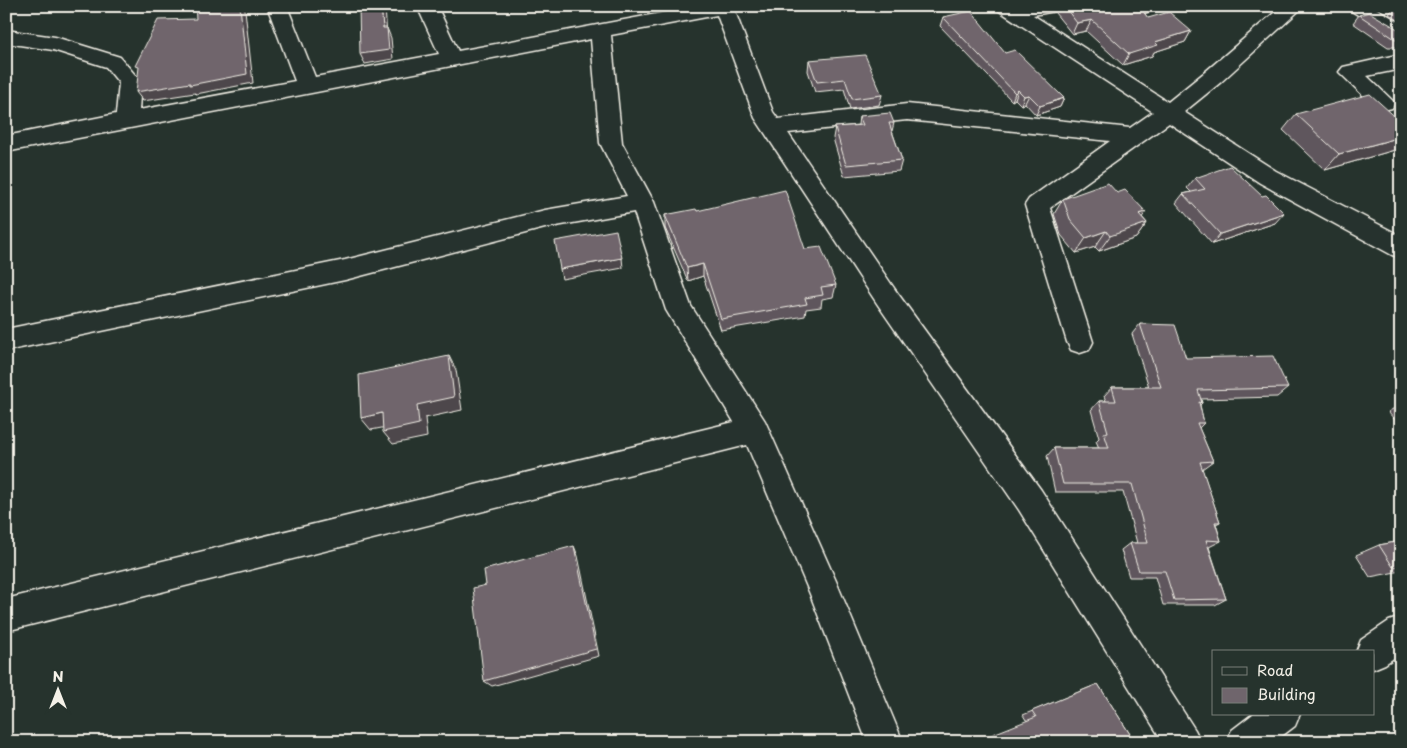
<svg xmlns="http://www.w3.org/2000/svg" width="1407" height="748" font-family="'Playpen Sans',sans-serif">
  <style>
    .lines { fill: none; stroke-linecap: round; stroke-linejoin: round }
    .minor-casing { stroke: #f4f1e8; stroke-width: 3 }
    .minor { fill: #26332d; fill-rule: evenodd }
    .wall { fill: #5f575d; stroke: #f4f1e8 }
    .shaded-wall { fill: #4e474c; stroke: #f4f1e8 }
    .building { fill: #6f656c; stroke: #f4f1e8 }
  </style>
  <rect width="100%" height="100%" fill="#26332d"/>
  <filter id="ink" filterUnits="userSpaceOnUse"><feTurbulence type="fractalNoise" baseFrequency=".02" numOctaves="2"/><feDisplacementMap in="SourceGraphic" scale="10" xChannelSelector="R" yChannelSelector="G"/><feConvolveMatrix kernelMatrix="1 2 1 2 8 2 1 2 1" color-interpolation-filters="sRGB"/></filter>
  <g filter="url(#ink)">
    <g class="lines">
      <g class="minor-casing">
        <g id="minor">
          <path d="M267,6H287L315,77L439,54L417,6H437L458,51L699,6H733L773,112L778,119L907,104L1130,128L1153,112L998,10L995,6H1064L1061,10L1033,15L1168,102L1205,72L1282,6H1304L1221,82L1184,112L1276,171L1401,236V258L1392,255L1260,183L1169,123L1050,208L1093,342L1089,350L1080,353L1071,350L1067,342L1025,205L1029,199L1110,141L907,120L788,133L896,291L1041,490L1195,730L1201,742H1163L1019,510L878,305L755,118L717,15L611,35L622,143L654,202L691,306L765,421L836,581L903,742H867L810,594L747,445L6,631V599L734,422L666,310L634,212L545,228L345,280L6,351V329L345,260L545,210L627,196L600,143L591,39L6,152V136L116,114L119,83L106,67L53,50L6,43V30L55,37L120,57L141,82L139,110L295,81Z"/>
          <path d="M1120,6H1156L1153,10C1140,14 1129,19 1120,6Z"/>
          <path d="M1347,6H1372L1401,23V38L1394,37L1350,10Z"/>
          <path d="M1401,54V69L1367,76L1395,103L1392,108L1384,110L1376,108L1339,72L1343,67Z"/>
          <path d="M1401,617V653L1385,664L1373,669V652H1356L1361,640L1389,621Z"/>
          <path d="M1253,714H1300L1295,726L1274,742H1226L1232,730Z"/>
        </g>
      </g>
      <use href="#minor" class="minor"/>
    </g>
    <g class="wall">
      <path d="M1058,6H1139L1148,18L1191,31L1185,42L1154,52L1152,56L1123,65L1086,31L1072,34L1055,13Z"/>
      <path d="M1264,6H1279L1273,11Z"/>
      <path d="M1316,6H1328L1321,9Z"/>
      <path d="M1395,6H1401V22L1389,14Z"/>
      <path d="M1359,15L1401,31V47H1388L1353,23Z"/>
      <path d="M943,17L1005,53L1064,98L1060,107L1036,115L1025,103L1021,105L1015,99L1012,101L940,26Z"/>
      <path d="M809,60L882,95L879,105L850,109L844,89L815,92L808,71Z"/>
      <path d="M1296,114L1398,149L1325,170L1283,130Z"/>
      <path d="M859,116L894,123L892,131L902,160L899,171L844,176L833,138L835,127L858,125Z"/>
      <path d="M1195,178L1275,223L1212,244L1176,203L1183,194L1191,192L1187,188Z"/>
      <path d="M1063,199L1142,217L1147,223L1136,238L1099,251L1095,247L1076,253L1061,235L1054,214Z"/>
      <path d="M697,211L805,249L836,285L833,297L822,299L821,307L806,309L805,316L721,330L703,276L688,281L665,228V215Z"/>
      <path d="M1140,324L1186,358L1288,388L1277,397L1201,399L1202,403L1200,405L1204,423L1199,428L1213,461L1202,469L1220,522L1216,524L1221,541L1209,547L1226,599L1215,605H1163L1155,577H1129L1121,550L1130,543H1137L1123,492H1055L1047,456L1054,448H1099L1096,441L1099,438L1091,410L1099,401H1106L1104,396L1112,387H1149L1132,334Z"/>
      <path d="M1401,404V427L1388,412Z"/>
      <path d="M1401,541V571L1370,577L1356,555L1379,545Z"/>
      <path d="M1098,684L1135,742L1026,720L1023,715Z"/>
    </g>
    <g class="shaded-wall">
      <path d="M240,6H243L245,10L253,83L196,94L195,93L143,101L136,92Z"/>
      <path d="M381,6H385L387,38L383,28Z"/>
      <path d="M1092,20L1086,31L1072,34L1077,23Z"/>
      <path d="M387,28L391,38L393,59L365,64L360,54Z"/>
      <path d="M1191,31L1185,42L1154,52L1152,56L1123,65L1129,54L1155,42Z"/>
      <path d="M1018,90L1015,99L1012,101L1015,93Z"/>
      <path d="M1029,95L1025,103L1021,105L1024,96Z"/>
      <path d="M1064,98L1060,107L1036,115L1040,106Z"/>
      <path d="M1401,137V145L1398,149L1325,170L1339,154Z"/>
      <path d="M1146,212L1135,227L1147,223L1136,238L1099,251L1110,236L1139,214Z"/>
      <path d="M1284,213L1275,223L1212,244L1220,234Z"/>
      <path d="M1106,231L1095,247L1076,253L1086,238Z"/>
      <path d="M622,258L623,268L562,279L560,269Z"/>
      <path d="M703,264V276L688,281L687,268Z"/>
      <path d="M449,356L456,370L462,410L425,418L427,437L393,444L383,432L417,405Z"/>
      <path d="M382,413L392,426L371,430L361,418Z"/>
      <path d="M574,546L578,556L599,656L492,686L484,681Z"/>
    </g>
    <g class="building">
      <path d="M195,6H240L247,74L190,85V83L136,92L139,67L135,66L158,20L196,19Z"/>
      <path d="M359,6H381L383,28H387L389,50L360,54Z"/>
      <path d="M1064,6H1139L1148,18L1169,12L1191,31L1155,42L1158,45L1129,54L1092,20L1077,23Z"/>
      <path d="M971,11L1005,53L1015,50L1064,98L1040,106L1029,95L1024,96L1018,90L1015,93L943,17Z"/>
      <path d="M1369,12L1401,31V39H1395L1359,15Z"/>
      <path d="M865,55L882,95L852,99L845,79L817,82L809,60Z"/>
      <path d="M1370,94L1401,122V137L1339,154L1296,114Z"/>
      <path d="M890,113L894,123H889L902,160L846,165L835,127L863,125L859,116Z"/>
      <path d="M1230,166L1262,196L1266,195L1284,213L1220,234L1183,194L1205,189L1195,178Z"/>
      <path d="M1108,183L1117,193L1125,190L1146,212L1139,214L1147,223L1110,236L1106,231L1086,238L1070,219L1063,199Z"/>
      <path d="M785,190L805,249L821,247L836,285L821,287L823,295L805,298L807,304L721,319L703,264L687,268L665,215L696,209L697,211Z"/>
      <path d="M616,230L622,258L560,269L555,241Z"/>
      <path d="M1140,324L1175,325L1186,358L1273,356L1288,388L1198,390L1202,403L1199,402L1204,423H1197L1213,461L1200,462L1220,522H1215L1221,541L1206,540L1226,599L1174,600L1165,571H1139L1130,543H1148L1132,484H1063L1054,448H1109L1104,433L1108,432L1099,401H1116L1112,387H1161Z"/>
      <path d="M449,356L454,397L417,405L419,424L383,432L382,413L361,418L359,375Z"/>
      <path d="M1401,541V566L1393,567L1379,545Z"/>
      <path d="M574,546L596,649L484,681L473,588L486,585L484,570Z"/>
      <path d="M1098,684L1135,742H973L1036,717L1032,711Z"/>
    </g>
  </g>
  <rect width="1407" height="748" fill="none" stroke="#26332d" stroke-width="25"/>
  <rect x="12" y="12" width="1382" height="723" fill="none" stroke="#f4f1e8" stroke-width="2" filter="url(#ink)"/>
  <rect x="1212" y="650" width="162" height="65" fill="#26332d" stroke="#787f78"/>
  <rect x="1222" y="667" width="25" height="8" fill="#26332d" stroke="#787f78"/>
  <text x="1257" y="676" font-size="15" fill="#f4f1e8">Road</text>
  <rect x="1222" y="688" width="25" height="15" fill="#6f656c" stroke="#787f78"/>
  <text x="1257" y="700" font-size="15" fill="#f4f1e8">Building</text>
  <g transform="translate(58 690)" stroke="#26332d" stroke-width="4" paint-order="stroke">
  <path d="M0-4L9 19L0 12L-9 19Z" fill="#f4f1e8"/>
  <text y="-8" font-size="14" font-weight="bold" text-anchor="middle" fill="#f4f1e8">N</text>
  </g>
</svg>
